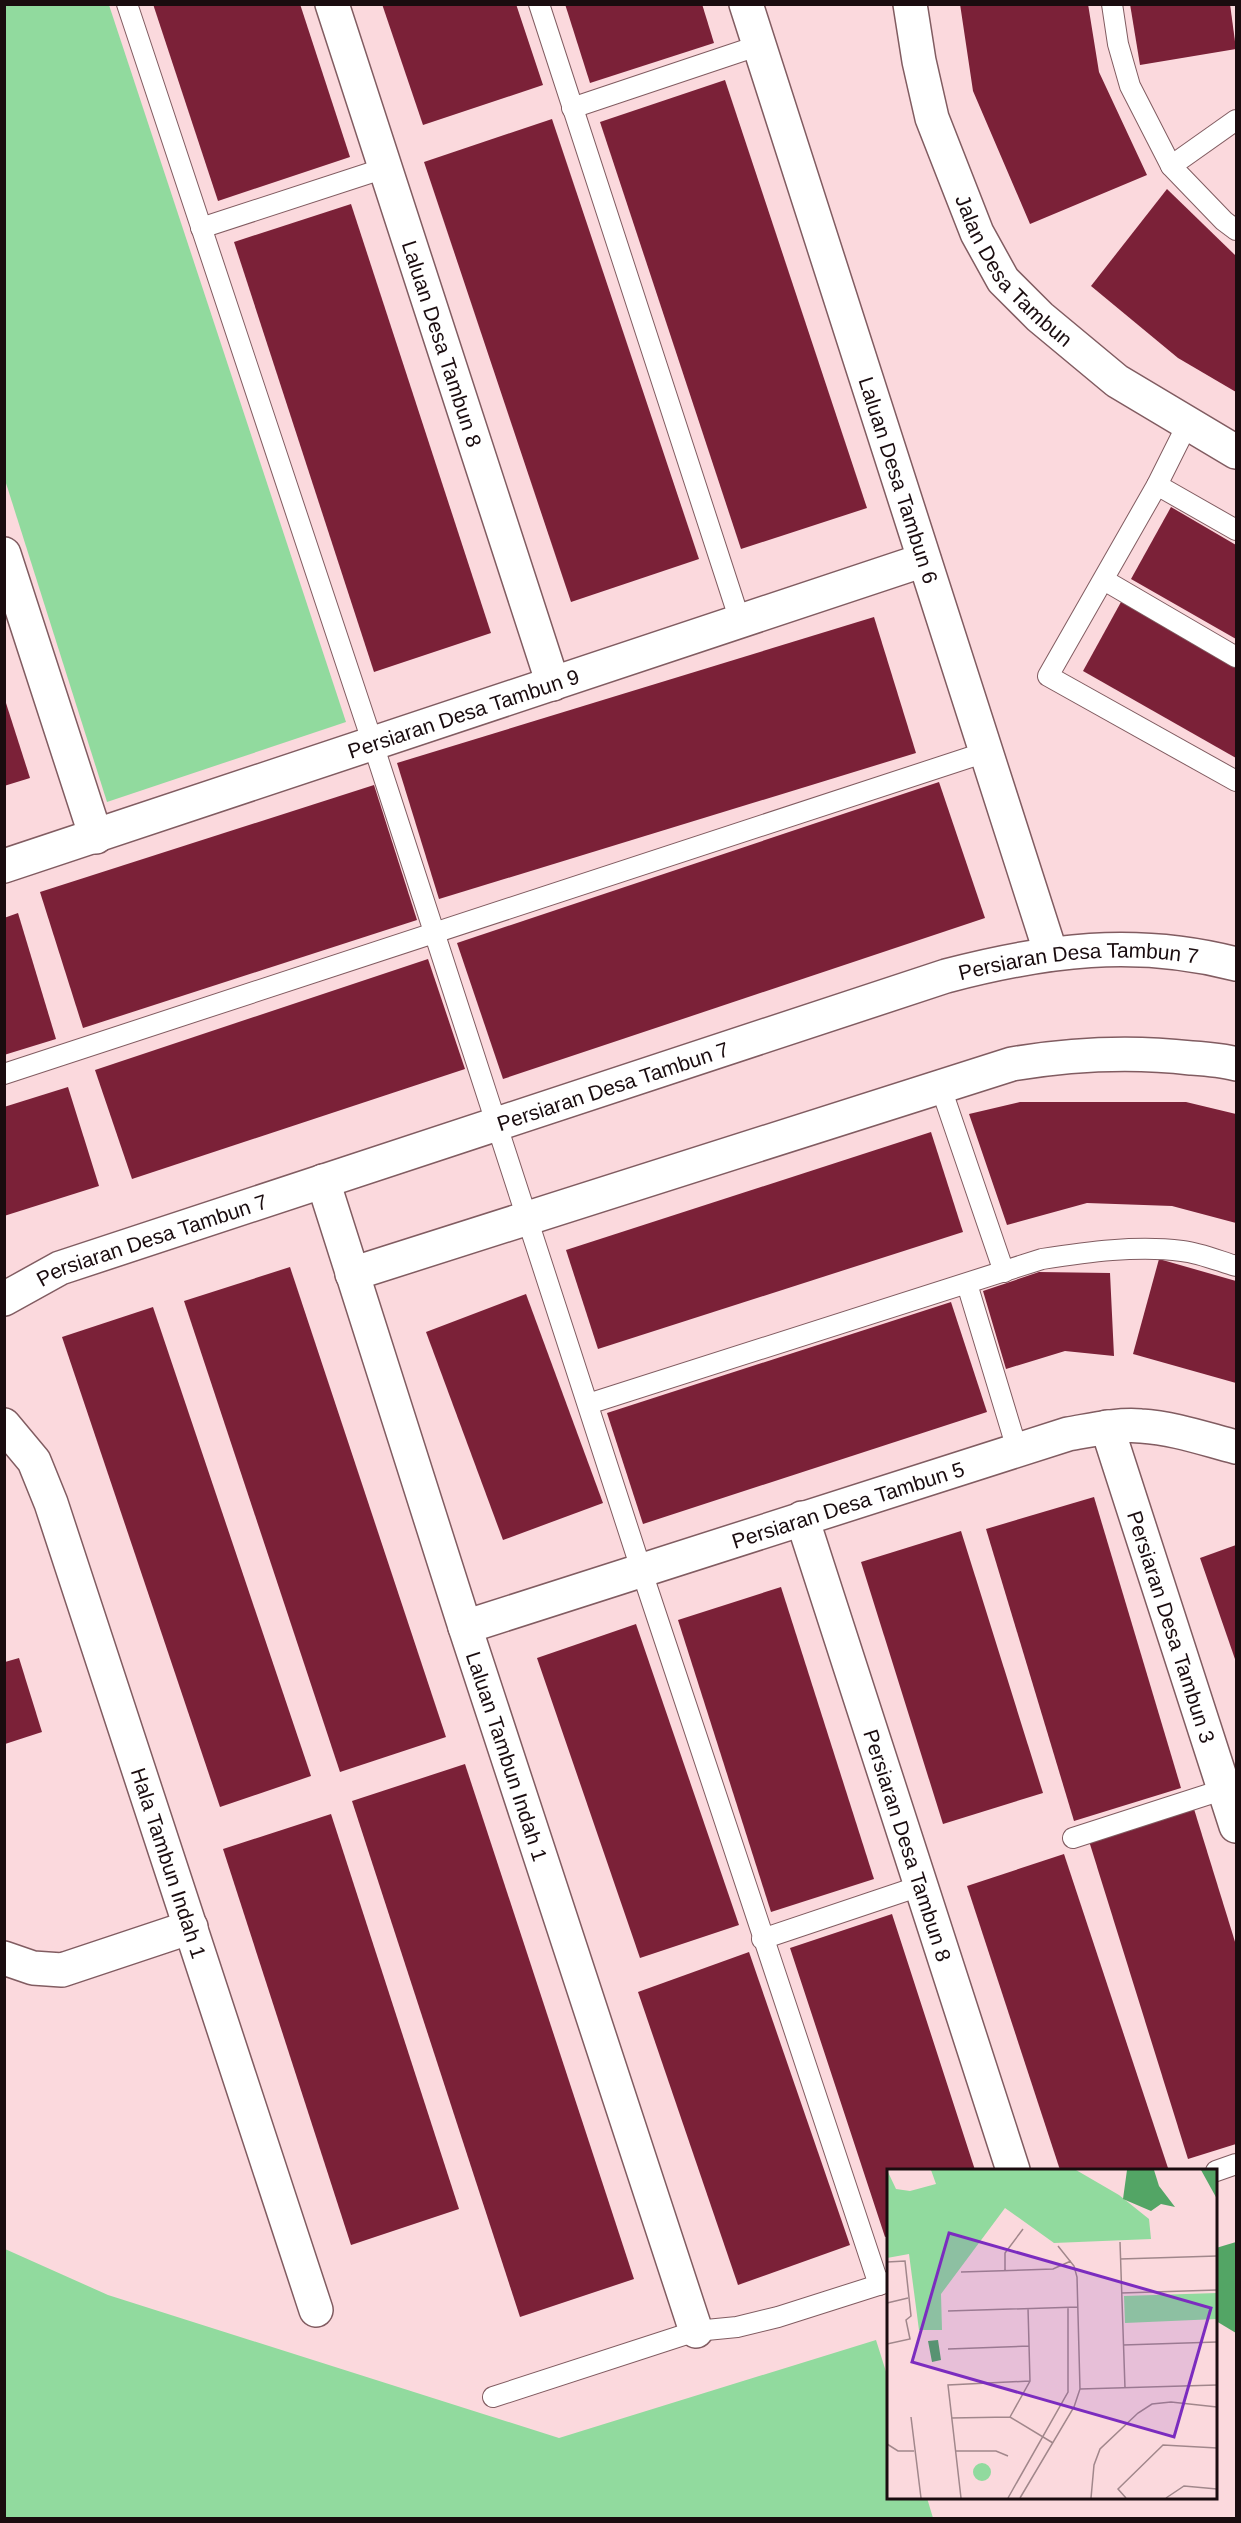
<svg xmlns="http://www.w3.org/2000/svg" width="1241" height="2523" font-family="Helvetica,sans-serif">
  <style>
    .green { fill: #91da9e }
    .water { fill: #53a565 }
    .building { fill: #7b2138 }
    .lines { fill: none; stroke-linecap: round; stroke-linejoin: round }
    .service-casing { stroke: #815c61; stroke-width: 22 }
    .minor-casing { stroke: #815c61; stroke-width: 36 }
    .service { stroke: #fff; stroke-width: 20 }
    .minor { stroke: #fff; stroke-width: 33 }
    .labels { text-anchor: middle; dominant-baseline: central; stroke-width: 6; stroke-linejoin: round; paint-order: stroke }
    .street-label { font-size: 21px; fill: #1a0c0f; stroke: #fbd9dd }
    .inset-road { fill: none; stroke: #a1878b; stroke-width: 1.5 }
    .view { fill: #7b2cbf; fill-opacity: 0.15; stroke: #7b2cbf; stroke-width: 3 }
    .inset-edge { fill: none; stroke: #1a0c0f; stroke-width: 3 }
  </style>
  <rect width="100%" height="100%" fill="#fbd9dd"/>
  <g class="green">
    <path d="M4,5H109L346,722L107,802L5,480Z"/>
    <path d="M5,2249L108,2295L559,2438L876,2340L888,2378V2498H927L933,2518H5Z"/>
  </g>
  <path class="water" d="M1236,2242V2333L1216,2321V2248Z"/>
  <g class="building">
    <path d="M153,4H300L350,157L218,201Z"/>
    <path d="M382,4H516L543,85L423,125Z"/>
    <path d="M565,4H702L714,43L590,83Z"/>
    <path d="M960,4H1088L1099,72L1147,175L1030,224L973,91Z"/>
    <path d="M1130,4H1230L1236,49L1140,65Z"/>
    <path d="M725,80L867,508L741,549L600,122Z"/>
    <path d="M552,119L699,559L571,602L424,162Z"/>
    <path d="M1167,189L1236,256V392L1178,358L1091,286Z"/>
    <path d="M351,204L491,633L374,672L234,242Z"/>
    <path d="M1171,507L1236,545V639L1131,579Z"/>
    <path d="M1121,602L1236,667V758L1083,671Z"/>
    <path d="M874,617L916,753L439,899L397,763Z"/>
    <path d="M5,700L30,778L4,786V701Z"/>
    <path d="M939,782L985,918L503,1079L457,943Z"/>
    <path d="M374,785L417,920L83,1028L40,892Z"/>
    <path d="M18,913L56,1039L4,1055V918Z"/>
    <path d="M428,959L465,1069L132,1179L95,1070Z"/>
    <path d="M68,1087L99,1186L4,1216V1107Z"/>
    <path d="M1020,1102H1186L1236,1114V1223L1172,1206L1087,1203L1007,1225L969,1114Z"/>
    <path d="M931,1132L963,1232L598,1349L566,1250Z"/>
    <path d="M1159,1259L1236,1281V1383L1133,1354Z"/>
    <path d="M290,1267L446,1737L340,1772L184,1301Z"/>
    <path d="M1039,1272L1110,1273L1114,1356L1065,1351L1006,1369L983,1291Z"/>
    <path d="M526,1294L603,1503L503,1540L426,1332Z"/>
    <path d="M951,1302L987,1412L643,1524L607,1413Z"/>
    <path d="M153,1307L311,1776L220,1807L62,1337Z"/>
    <path d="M1094,1497L1181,1788L1074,1821L986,1529Z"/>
    <path d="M961,1531L1043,1793L943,1824L861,1562Z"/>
    <path d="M1236,1545V1662L1200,1558Z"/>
    <path d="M781,1587L874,1879L771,1912L678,1620Z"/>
    <path d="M636,1624L739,1925L640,1958L537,1658Z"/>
    <path d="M19,1658L42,1732L5,1744V1662Z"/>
    <path d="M465,1764L634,2279L520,2317L352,1801Z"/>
    <path d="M1194,1809L1236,1945V2144L1188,2159L1089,1841Z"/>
    <path d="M331,1814L459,2209L351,2245L223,1849Z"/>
    <path d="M1064,1854L1168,2168L1162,2170H1060L967,1886Z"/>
    <path d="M892,1914L975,2170H888V2236L885,2237L790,1948Z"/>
    <path d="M749,1952L850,2245L738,2285L638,1992Z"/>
  </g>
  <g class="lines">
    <g class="service-casing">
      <g id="service">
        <path d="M127,4L373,744L641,1569L879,2285"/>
        <path d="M539,4L740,621"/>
        <path d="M1112,4L1118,44L1130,86L1171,166L1224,221L1236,230"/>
        <path d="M572,108L760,45"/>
        <path d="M1171,166L1236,120"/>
        <path d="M201,228L385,168"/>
        <path d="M1157,485L1188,423"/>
        <path d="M1236,530L1157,485L1048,676L1236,781"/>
        <path d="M1104,580L1236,657"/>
        <path d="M4,1074L986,752"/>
        <path d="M940,1085L1004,1272"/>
        <path d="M967,1284L1017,1449"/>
        <path d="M588,1404L1042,1259C1087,1252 1137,1245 1182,1251C1200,1253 1219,1261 1236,1266"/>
        <path d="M1073,1838L1225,1789"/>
        <path d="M762,1939L920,1886"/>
        <path d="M1216,2171L1236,2164"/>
        <path d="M493,2397L696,2331L737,2327L778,2317L888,2282"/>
      </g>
    </g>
    <g class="minor-casing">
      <g id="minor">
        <path id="s1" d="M332,4L553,684"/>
        <path id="s2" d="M746,4L1051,954"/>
        <path id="s3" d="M910,4L919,61L932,118L977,233L1003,280L1040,317L1117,381L1236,452"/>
        <path d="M4,554L96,837"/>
        <path id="s4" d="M4,866L924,560"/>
        <path id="s5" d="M323,1181L465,1627L696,2331"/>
        <path d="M352,1274L1012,1064C1072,1054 1130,1051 1191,1058C1206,1059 1222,1060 1236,1064"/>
        <path id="s6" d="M4,1299L60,1268L946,976C1045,950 1135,938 1236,964"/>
        <path id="s7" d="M4,1425L34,1461L51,1503L316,2310"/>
        <path id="s8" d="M1107,1427L1236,1826"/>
        <path id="s9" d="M802,1518L1013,2170"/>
        <path id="s10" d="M465,1627L1068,1434C1092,1430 1117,1424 1141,1426C1174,1428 1205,1439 1236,1447"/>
        <path d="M4,1958L33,1968L62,1970L191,1927"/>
      </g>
    </g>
    <use href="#service" class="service"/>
    <use href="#minor" class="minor"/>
  </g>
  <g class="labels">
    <g class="street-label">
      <text stroke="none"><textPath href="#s3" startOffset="292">Jalan Desa Tambun</textPath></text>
      <text stroke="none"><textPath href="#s1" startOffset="357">Laluan Desa Tambun 8</textPath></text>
      <text stroke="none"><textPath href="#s2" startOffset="500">Laluan Desa Tambun 6</textPath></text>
      <text stroke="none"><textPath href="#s4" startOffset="484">Persiaran Desa Tambun 9</textPath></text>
      <text stroke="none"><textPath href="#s6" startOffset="1131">Persiaran Desa Tambun 7</textPath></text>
      <text stroke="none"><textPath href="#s6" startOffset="646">Persiaran Desa Tambun 7</textPath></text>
      <text stroke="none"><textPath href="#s6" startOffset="160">Persiaran Desa Tambun 7</textPath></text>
      <text stroke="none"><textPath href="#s10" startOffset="402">Persiaran Desa Tambun 5</textPath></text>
      <text stroke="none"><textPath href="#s8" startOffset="210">Persiaran Desa Tambun 3</textPath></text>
      <text stroke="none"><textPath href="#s5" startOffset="604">Laluan Tambun Indah 1</textPath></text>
      <text stroke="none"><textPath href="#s9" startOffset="344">Persiaran Desa Tambun 8</textPath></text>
      <text stroke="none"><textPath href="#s7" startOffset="471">Hala Tambun Indah 1</textPath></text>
    </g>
  </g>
  <g transform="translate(887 2169)">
    <rect width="330" height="330" fill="#fbd9dd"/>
    <path d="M0,1L9,20L23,22L49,15L44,1H189L232,26L262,50L264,70L167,74L118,39L54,125L55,161H32L22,85L0,89ZM330,124V150L238,154L237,127ZM86 303a9 9 0 1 1 18 0a9 9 0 1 1-18 0Z" fill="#91da9e"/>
    <path d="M240,1H267L272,17L288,38L274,35L264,42L236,30ZM314,1H330V30ZM51,171L54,191L45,193L41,172Z" fill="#53a565"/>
    <path class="inset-road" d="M233,73L238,219M233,90L330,87M0,93L18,92L24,147L19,151L23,170L0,175M118,102V84L136,60M74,103L166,100L184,92M234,124L330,121M0,134L21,129M61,142L191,138M236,176L330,173M61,180L142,177M193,220L330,216M24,248L34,329M123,248L143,212L141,139M64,249L123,248L166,274M0,275L11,282H27M68,282H109L121,287M74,329L61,216L143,212M121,329L181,223V138M133,329L187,238L193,220L190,108L187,97L171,77M204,329L207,296L213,280L251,244L265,235L284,233L330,238M239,329L231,320L276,276L330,279M279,329L297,317L330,320"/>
    <path class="view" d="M62,64L324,139L287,268L25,193Z"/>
    <rect width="330" height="330" class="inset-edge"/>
  </g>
  <rect width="1241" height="2523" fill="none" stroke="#1a0c0f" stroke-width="12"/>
</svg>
